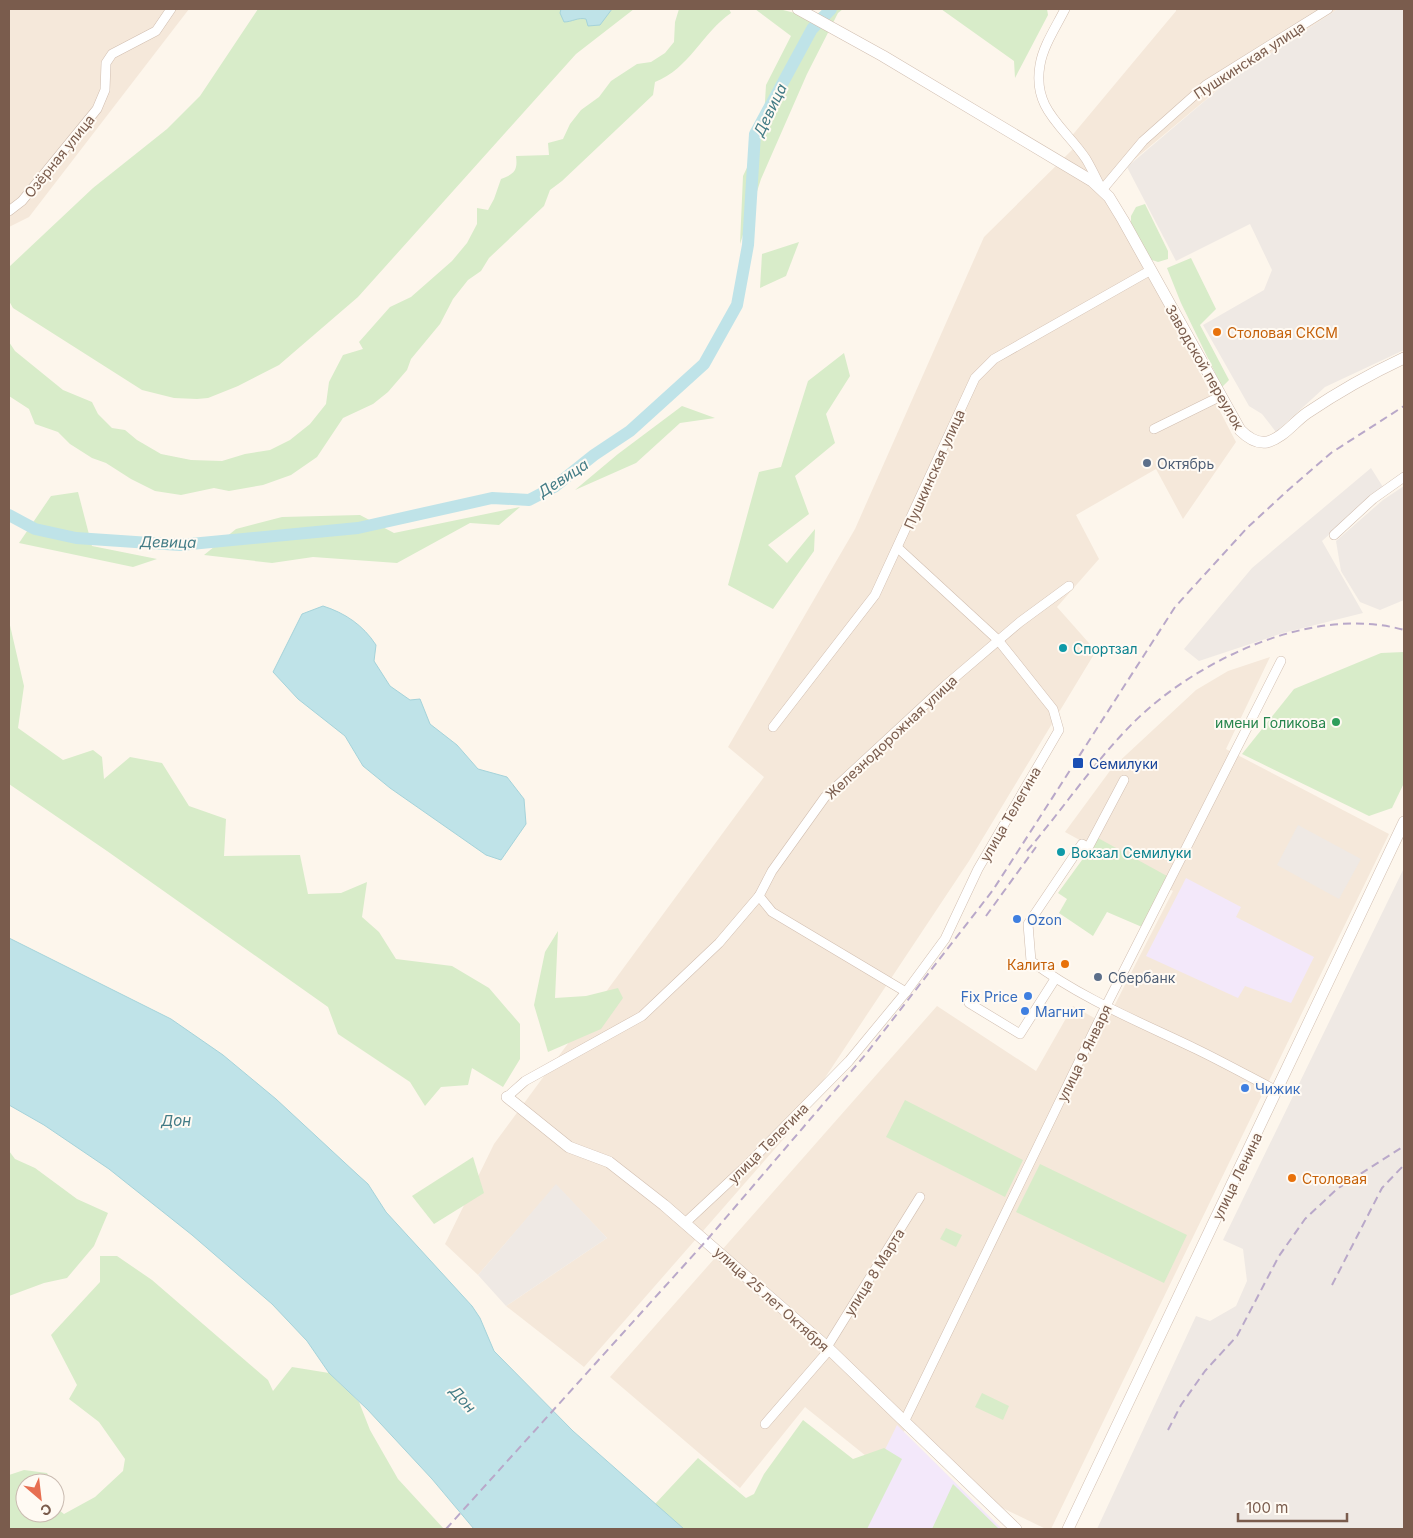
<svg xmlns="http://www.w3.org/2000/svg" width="1413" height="1538" font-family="Inter,sans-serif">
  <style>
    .residential { fill: #f5e8da }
    .industrial { fill: #efe9e4 }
    .education { fill: #f3e8fa }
    .green { fill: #d8ecc9 }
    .water { fill: #bfe3e8; stroke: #a5d3da }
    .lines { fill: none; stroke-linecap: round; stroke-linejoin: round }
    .river { stroke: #bfe3e8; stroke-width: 12 }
    .minor-casing { stroke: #d1beb0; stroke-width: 10 }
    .tertiary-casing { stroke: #d1beb0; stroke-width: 12 }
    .minor { stroke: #fff; stroke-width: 9 }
    .tertiary { stroke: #fff; stroke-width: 11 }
    .rail { stroke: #b9a8c9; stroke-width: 2; stroke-dasharray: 8 5; stroke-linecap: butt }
    .food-dot { fill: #e8710a; stroke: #fffaf3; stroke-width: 2 }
    .service-dot { fill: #5c6f8a; stroke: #fffaf3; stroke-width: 2 }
    .culture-dot { fill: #0f9aa8; stroke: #fffaf3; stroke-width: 2 }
    .leisure-dot { fill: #2e9e5b; stroke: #fffaf3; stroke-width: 2 }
    .transit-dot { fill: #1a4fb4; stroke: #fffaf3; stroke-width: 2 }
    .shop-dot { fill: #3f7fe0; stroke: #fffaf3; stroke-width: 2 }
    .labels { text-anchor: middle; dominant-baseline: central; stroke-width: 4; stroke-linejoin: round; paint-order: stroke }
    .street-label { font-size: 14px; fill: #7a5c4d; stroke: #fffaf3 }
    .food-label { font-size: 14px; fill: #c56008; stroke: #fffaf3; text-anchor: start }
    .service-label { font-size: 14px; fill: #4e5e75; stroke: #fffaf3; text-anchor: start }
    .culture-label { font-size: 14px; fill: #0d838f; stroke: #fffaf3; text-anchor: start }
    .leisure-label { font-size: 14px; fill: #27864d; stroke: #fffaf3; text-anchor: end }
    .transit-label { font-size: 14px; fill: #164399; stroke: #fffaf3; text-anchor: start }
    .shop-label { font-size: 14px; fill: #366cbe; stroke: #fffaf3; text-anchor: start }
    .water-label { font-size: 15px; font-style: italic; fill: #437c86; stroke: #fffaf3 }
  </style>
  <rect width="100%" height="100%" fill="#fdf6ec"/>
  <g class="residential">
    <path d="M9,9H189L29,217L9,227Z"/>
    <path d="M1176,9H1338L1227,82L1105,184L1070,138L1176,11Z"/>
    <path d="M1073,149L1099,179L1236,442L1183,519L1156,469L1076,515L1099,559L1057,607L1096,651L969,861L787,1135L584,1367L506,1306L607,1238L556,1185L478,1275L445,1244L494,1144L764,777L728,747L855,529L984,237Z"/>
    <path d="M1270,657L1226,749L1389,834L1051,1529H1046L994,1504L912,1422L876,1464L805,1407L740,1488L610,1377L937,1006L1036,1071L1073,1006L1105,1024L1173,891L1065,832L1112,768L1196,690L1228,671Z"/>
  </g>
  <g class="industrial">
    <path d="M1338,9H1404V350L1325,387L1276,432L1262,414L1249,406L1203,325L1264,290L1272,270L1250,224L1176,261L1127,167L1227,82Z"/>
    <path d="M1371,468L1383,487L1322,541L1363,613L1283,633L1199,661L1184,649L1252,568Z"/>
    <path d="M1404,486V600L1380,610L1360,602L1341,571L1336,541L1383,500Z"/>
    <path d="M1298,825L1361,859L1339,899L1277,865Z"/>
    <path d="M1404,868V1529H1097L1196,1316L1210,1321L1236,1306L1247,1281L1243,1249L1223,1240Z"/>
    <path d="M556,1184L607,1238L506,1306L478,1275Z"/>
  </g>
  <g class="education">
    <path d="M1186,878L1241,907L1236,917L1314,957L1291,1003L1245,986L1238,998L1146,956Z"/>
    <path d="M897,1425L1002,1529H846Z"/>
  </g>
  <g class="green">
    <path d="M258,9H634L576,54L358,297L279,365L238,386L208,398L197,399L174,398L142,390L13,308L9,301V267L93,188L167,129L200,96Z"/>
    <path d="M679,9H729L731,13C703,32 689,69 655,82L653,95L562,181L550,190L544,206L489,258L481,271L468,280L453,299L440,324L411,359L407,370L388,392L373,404L343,418L317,457L291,475L263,485L229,491L214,488L181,495L155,491L131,479L106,463L92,458L70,444L58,432L35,424L29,409L9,396V342L15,351L63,390L92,402L98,414L112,428L125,430L137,440L161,454L191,460L222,461L245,454L270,450L290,440L310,424L326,404L329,382L343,355L363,349L359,342L390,307L411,297L452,261L467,243L477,224V208L488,210L494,199L501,179C514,174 518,171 516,156L549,155L548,143L563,139L570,124L581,110L599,97L611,81L637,64L651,62L665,53L674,42L675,22Z"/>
    <path d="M755,9H779L811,17L826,9H843L838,13L807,74L761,179L740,244L743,176L763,134L766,85L791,36Z"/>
    <path d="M941,9H1047L1048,15L1015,78L1014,61Z"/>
    <path d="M1145,204L1168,251V259L1158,262L1149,259L1131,225V216L1136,207Z"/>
    <path d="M799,242L786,276L760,288L762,254Z"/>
    <path d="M1191,258L1216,309L1200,325L1229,380L1222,387L1181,303L1167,268Z"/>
    <path d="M844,353L850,376L826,414L835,443L795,476L809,514L768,545L787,563L815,529L814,551L773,609L728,585L759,472L781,467L808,381Z"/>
    <path d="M682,406L715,418L680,423L636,463L575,490L618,454Z"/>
    <path d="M78,492L92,546L157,559L133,567L19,543L51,496Z"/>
    <path d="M520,507L499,525L470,523L397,563L313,557L272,563L204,555L236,529L282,517L360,515L394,533Z"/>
    <path d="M9,621L24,686L18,728L63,760L93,750L102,757L104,779L130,757L162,763L189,806L226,819L224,856L300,855L308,894L341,893L367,882L362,917L379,932L396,959L452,966L489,988L520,1024V1059L503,1087L472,1068L468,1085L441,1087L425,1106L410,1082L338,1034L328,1007L107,851L9,784Z"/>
    <path d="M1404,652V783L1392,808L1369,816L1242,754L1294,689L1381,653Z"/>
    <path d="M1098,838L1167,876L1142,927L1107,912L1093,936L1059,913L1067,899L1058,893Z"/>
    <path d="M558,931L555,998L586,996L618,988L623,998L601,1029L548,1052L534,1005L545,952Z"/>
    <path d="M905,1100L1023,1160L1005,1197L886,1137Z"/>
    <path d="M9,1151L15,1159L35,1168L77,1199L108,1213L94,1246L67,1278L44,1283L9,1296Z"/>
    <path d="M473,1157L484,1193L434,1224L412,1196Z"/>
    <path d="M1040,1164L1187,1235L1164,1283L1016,1212Z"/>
    <path d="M946,1228L962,1235L956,1247L940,1239Z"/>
    <path d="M100,1256H117L152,1280L268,1380L273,1391L292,1367L329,1373L359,1402L370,1430L398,1479L444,1529H9V1475L24,1470L47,1473L52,1483H25V1513H55V1507L64,1514L95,1497L123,1471L125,1459L99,1422L69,1399L77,1385L51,1335L100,1282Z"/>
    <path d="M982,1393L1009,1406L1003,1420L975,1407Z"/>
    <path d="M803,1420L853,1459L884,1448L902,1459L867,1529H684L655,1504L698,1458L746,1498L754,1494L764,1474Z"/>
    <path d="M953,1484L999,1529H932Z"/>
  </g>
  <g class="water">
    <path d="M561,9H612L600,25L588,26L586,19C578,17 572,22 564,22L560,13Z"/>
    <path d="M323,606C345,613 363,625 376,645L374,661L390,686L410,700L420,699L430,724L457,745L478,769L507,777L524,799L526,824L501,860L486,855L390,788L363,766L345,736L298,699L273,672L302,614Z"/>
    <path d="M9,938L171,1019L223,1055L276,1099L358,1175L368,1184L386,1212L472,1306L480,1318L494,1351L573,1431L684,1529H474L432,1479L367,1409L329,1373L307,1341L272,1304L192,1235L109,1169L44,1125L9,1105Z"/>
  </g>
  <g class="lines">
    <path class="river" d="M9,515L35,529L76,538L180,545L358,528L492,498L529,500L554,487L594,455L630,431L704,364L737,305L748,245L755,134L812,29L831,9"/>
    <g class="minor-casing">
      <g id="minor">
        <path d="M1065,9C1056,27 1043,46 1040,65C1032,110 1065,127 1086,159C1092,169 1097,180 1102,190L1143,141L1206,85L1328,9"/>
        <path d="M9,211L22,201L97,109L105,90L106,63L112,54L156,31L171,9"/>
        <path d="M1154,429L1221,396"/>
        <path d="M1334,535L1373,499L1404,477"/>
        <path d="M773,727L875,595L975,378L994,359L1151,270"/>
        <path d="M1124,780L1088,848L1082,844L1028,924L1031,961C1082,999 1140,1022 1196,1049C1223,1062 1250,1077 1277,1091"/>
        <path d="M759,896L772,912L906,992"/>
        <path d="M969,1003L1020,1034L1055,979"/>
        <path d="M507,1097L525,1081L642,1016L719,943L759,896L772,871L825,797L946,685L1020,622L1069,586"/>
        <path d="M685,1223L745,1167L849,1061L906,992L945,939L978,869L1059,730L1053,709L998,640L898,548"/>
        <path d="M827,1347L920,1197"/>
        <path d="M905,1420L1106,1006L1281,661"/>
        <path d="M765,1424L829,1350"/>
      </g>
    </g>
    <g class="tertiary-casing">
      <g id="tertiary">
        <path d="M798,9L883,56L1092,181L1109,197L1123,220L1240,430C1247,437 1256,444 1267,442C1283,438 1294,422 1307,413C1338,392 1370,374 1404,358"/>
        <path d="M507,1097L569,1147L609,1162L664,1205L827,1347L1016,1529"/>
        <path d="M1068,1529L1404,822"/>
      </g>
    </g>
    <use href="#minor" class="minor"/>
    <use href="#tertiary" class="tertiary"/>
    <g class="rail">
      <path d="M1027,851C1063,809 1094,762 1133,723C1196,660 1314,604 1404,630"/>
      <path d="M986,916L1036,847"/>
      <path d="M1332,1285L1382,1188L1404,1165"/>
      <path d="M1168,1430L1181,1405L1205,1371L1237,1336L1279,1256L1305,1219L1337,1189L1404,1146"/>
      <path d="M446,1529L706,1241L866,1054L993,890L1175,607L1247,528L1286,492L1331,453L1404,406"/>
    </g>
  </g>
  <g class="food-dot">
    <circle cx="1217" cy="332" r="5"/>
    <circle cx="1065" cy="964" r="5"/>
    <circle cx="1292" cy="1178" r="5"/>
  </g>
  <g class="service-dot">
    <circle cx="1147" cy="463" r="5"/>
    <circle cx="1098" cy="977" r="5"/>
  </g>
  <g class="culture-dot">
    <circle cx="1063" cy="648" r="5"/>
    <circle cx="1061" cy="852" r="5"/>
  </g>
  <circle class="leisure-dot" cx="1336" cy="722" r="5"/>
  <rect class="transit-dot" x="1072" y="757" width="12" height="12" rx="2.5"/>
  <g class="shop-dot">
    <circle cx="1017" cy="919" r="5"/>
    <circle cx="1028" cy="996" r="5"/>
    <circle cx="1025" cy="1011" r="5"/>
    <circle cx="1245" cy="1088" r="5"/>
  </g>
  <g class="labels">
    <g class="street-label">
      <text transform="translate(1249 60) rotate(-33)">Пушкинская улица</text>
      <text transform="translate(59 156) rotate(-51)">Озёрная улица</text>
      <text transform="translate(1205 367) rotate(60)">Заводской переулок</text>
      <text transform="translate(934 469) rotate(-66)">Пушкинская улица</text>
      <text transform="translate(891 737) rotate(-43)">Железнодорожная улица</text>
      <text transform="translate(1010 814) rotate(-60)">улица Телегина</text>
      <text transform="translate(1084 1053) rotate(-64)">улица 9 Января</text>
      <text transform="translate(768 1143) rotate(-45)">улица Телегина</text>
      <text transform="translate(1237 1176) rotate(-64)">улица Ленина</text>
      <text transform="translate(874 1272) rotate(-58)">улица 8 Марта</text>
      <text transform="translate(772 1299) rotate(42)">улица 25 лет Октября</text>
    </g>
    <g class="food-label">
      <text x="1227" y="332">Столовая СКСМ</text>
      <text x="1055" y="964" text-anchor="end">Калита</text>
      <text x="1302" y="1178">Столовая</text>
    </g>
    <g class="service-label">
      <text x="1157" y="463">Октябрь</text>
      <text x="1108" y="977">Сбербанк</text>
    </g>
    <g class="culture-label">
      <text x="1073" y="648">Спортзал</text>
      <text x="1071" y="852">Вокзал Семилуки</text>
    </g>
    <g class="leisure-label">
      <text x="1326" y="722">имени Голикова</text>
    </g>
    <g class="transit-label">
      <text x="1089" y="763">Семилуки</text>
    </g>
    <g class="shop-label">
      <text x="1027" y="919">Ozon</text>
      <text x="1018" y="996" text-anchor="end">Fix Price</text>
      <text x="1035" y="1011">Магнит</text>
      <text x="1255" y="1088">Чижик</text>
    </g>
    <g class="water-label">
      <text transform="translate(770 110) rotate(-64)">Девица</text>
      <text transform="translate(563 478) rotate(-33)">Девица</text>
      <text transform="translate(168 542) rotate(1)">Девица</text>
      <text x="176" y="1120">Дон</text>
      <text transform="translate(463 1399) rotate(48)">Дон</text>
    </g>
  </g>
  <rect width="1413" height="1538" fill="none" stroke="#7a5c4d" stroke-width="20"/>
  <g transform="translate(40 1498) rotate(152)"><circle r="24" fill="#fffaf3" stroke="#cabbb1"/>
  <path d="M0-4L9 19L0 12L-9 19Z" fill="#e76f51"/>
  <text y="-8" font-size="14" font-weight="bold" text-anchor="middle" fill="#7a5c4d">С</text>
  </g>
  <path d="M1238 1513v8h109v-8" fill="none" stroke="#7a5c4d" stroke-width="2.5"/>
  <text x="1246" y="1513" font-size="15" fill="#7a5c4d" stroke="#fffaf3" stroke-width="4" paint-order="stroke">100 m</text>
</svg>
